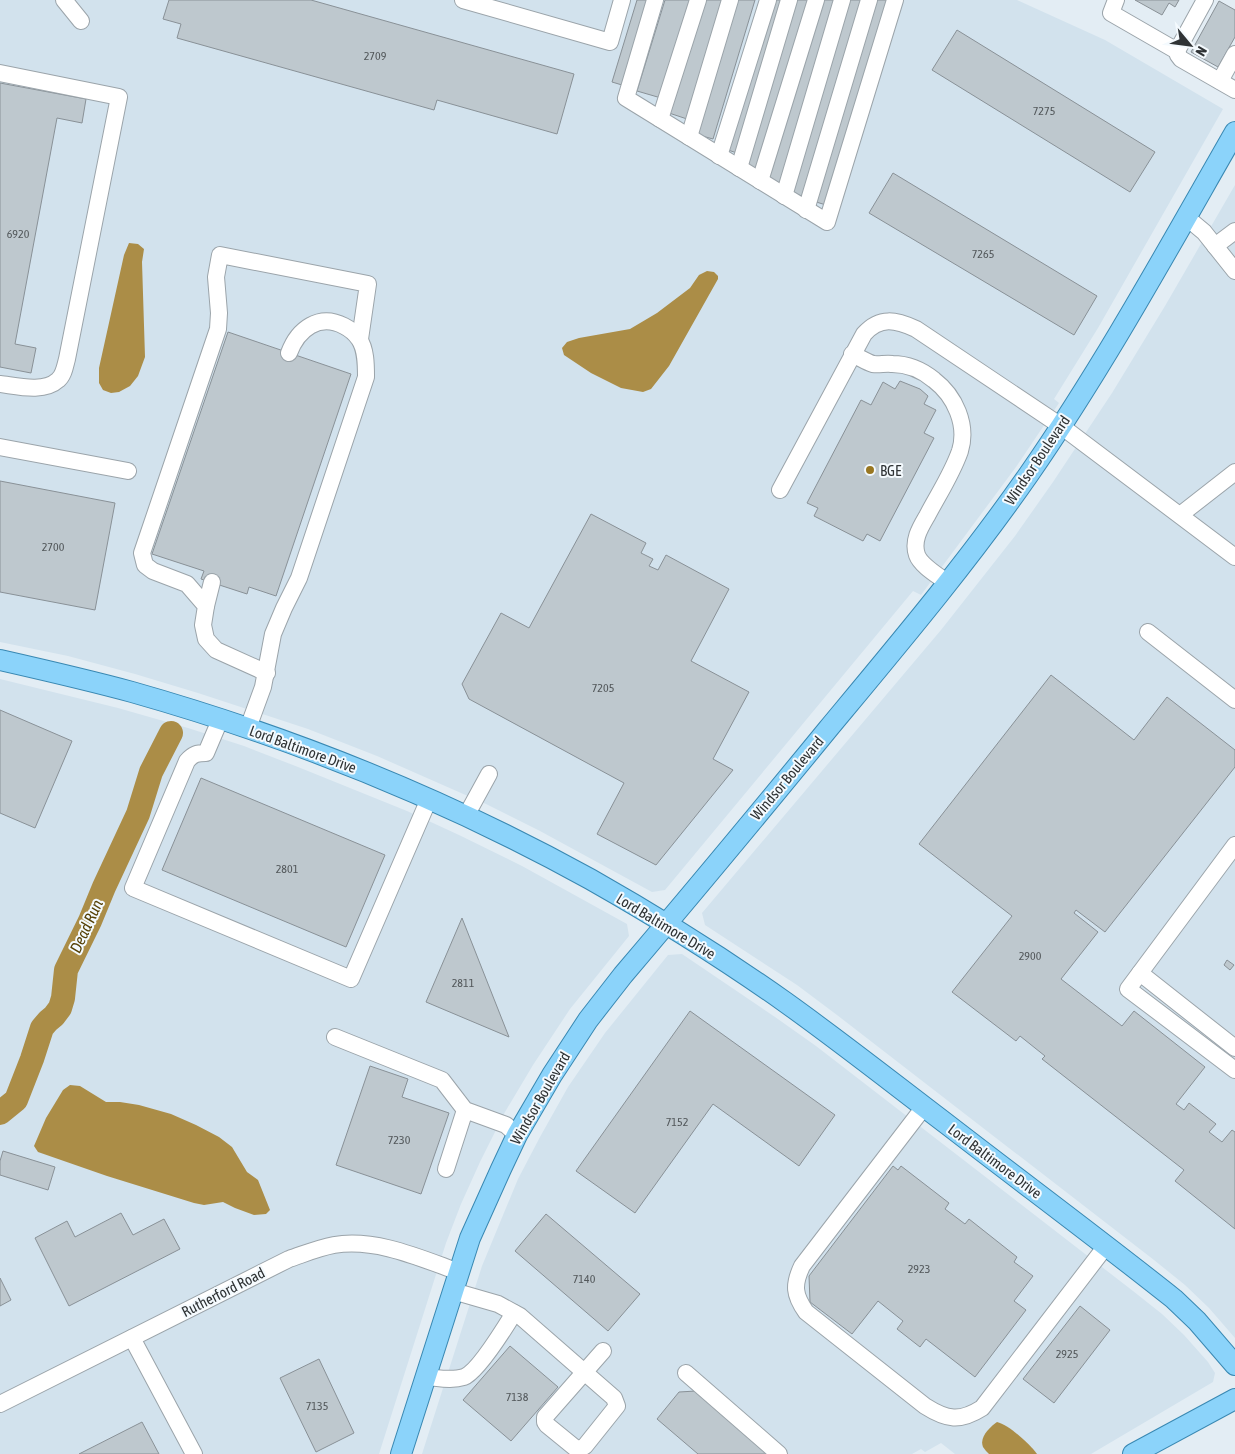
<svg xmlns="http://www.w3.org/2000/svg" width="1235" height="1454" font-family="'Asap Condensed',sans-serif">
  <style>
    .built { fill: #d2e2ed }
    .water { fill: #ab8d47 }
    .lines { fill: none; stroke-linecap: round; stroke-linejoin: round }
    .river { stroke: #ab8d47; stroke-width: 24 }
    .building { fill: #bec8ce; stroke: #899197 }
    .minor-casing { stroke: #9ba4aa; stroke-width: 18 }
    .major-casing { stroke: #3988b2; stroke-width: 22 }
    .minor { stroke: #fff; stroke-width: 16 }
    .major { stroke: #8bd3fa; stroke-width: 20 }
    .poi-dot { fill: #997721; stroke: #f4fafe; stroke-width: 2 }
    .labels { text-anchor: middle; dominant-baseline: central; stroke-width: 4; stroke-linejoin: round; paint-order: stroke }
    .number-label { font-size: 12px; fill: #53585b }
    .street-label { font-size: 15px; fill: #2f3335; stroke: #f4fafe }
    .poi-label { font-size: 15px; fill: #2f3335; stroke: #f4fafe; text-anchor: start }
    .water-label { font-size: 16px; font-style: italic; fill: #564106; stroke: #f4fafe }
  </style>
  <rect width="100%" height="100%" fill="#e3edf4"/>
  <g class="built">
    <path d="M0,0H1017L1105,40L1223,109L1098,328L1054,399L1059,403L1016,467L921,595L913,591L665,890L652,892L540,831L486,804L377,756L308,729L198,693L135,674L68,656L0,642Z"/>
    <path d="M1235,185V1338L1209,1308L1185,1285L1154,1260L837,1015L797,985L705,925L702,913L941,630L1015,536L1053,482L1112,393L1165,306Z"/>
    <path d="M0,679L118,708L188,728L244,746L298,767L407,811L459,835L522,866L627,924L629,936L570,1009L533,1065L505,1112L480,1162L461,1204L446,1243L379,1454H0Z"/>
    <path d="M682,954L775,1017L816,1046L1133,1291L1162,1314L1184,1335L1208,1362L1215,1373L1213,1382L1091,1454H955L941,1443L925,1452L921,1449L912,1454H422L482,1266L518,1179L540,1137L568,1087L605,1033L668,955Z"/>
  </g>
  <g class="water">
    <path d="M129,243L138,244L144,249L142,262L145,357L138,376L130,386L119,392L111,393L103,390L99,383V368L124,255Z"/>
    <path d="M707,271L714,272L718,276V279L669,366L651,389L643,392L621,388L591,373L564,355L562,348L567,342L579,338L630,329L657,313L690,288L699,275Z"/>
    <path d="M70,1085L80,1086L106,1102H120L139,1105L171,1114L196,1125L219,1137L232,1147L247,1172L258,1180L270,1210L266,1214L254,1215L235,1208L223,1202L204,1205L194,1203L107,1176L38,1152L34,1146L46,1118L63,1090Z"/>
    <path d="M997,1422C1009,1425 1030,1444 1037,1454H989C987,1452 985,1450 983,1447C979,1437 990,1427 997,1422Z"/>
  </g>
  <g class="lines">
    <path class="river" d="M0,1113L16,1100L32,1059L42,1028L48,1021L54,1016L60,1008L63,998L66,970L90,921L104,887L138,814L151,772L171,733"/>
  </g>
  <g class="building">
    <path d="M169,0H311L574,74L557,134L437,100L434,110L177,38L181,24L163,19Z"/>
    <path d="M637,0H647L622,85L612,82Z"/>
    <path d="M665,0H690L661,98L637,91Z"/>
    <path d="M703,0H722L687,119L669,113Z"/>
    <path d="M735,0H755L713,139L695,134Z"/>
    <path d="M774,0H783L737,153L728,150Z"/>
    <path d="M796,0H810L758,172L745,169Z"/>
    <path d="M823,0H835L780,183L768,180Z"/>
    <path d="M847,0H861L802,196L789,192Z"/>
    <path d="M874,0H888L826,205L813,201Z"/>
    <path d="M1135,0H1179L1175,7L1169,3L1162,15Z"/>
    <path d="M1219,1L1235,10V37L1218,67L1191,52Z"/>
    <path d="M957,30L1155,152L1130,192L932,70Z"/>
    <path d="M0,83L86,99L82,123L57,118L15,344L36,348L31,373L0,367Z"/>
    <path d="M893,173L1097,296L1074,335L869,213Z"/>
    <path d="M228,332L351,374L276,596L249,587L247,594L201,579L204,571L152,554Z"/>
    <path d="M900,381L920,389L928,396L924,404L936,410L924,433L934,438L880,541L867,534L863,541L814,516L818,508L807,503L861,400L871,405L883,382L895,389Z"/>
    <path d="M0,481L115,503L95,610L0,592Z"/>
    <path d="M591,514L646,543L641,553L653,559L649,566L658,570L666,555L729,589L691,661L749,692L713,759L733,770L656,865L597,834L624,783L469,699L462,684L501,613L529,628Z"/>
    <path d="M1051,675L1134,740L1167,697L1235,750V767L1105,932L1076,910L1074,913L1098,932L1061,979L1122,1026L1134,1011L1205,1067L1176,1104L1184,1110L1189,1103L1216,1124L1209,1132L1222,1142L1232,1130L1235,1132V1229L1175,1181L1184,1170L1042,1059L1045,1056L1020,1036L1016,1041L952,992L1012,916L919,844Z"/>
    <path d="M0,710L72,741L35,828L0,813Z"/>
    <path d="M201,778L385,855L346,947L162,870Z"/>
    <path d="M462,918L509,1037L426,1002Z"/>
    <path d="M1227,960L1234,965L1230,970L1224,965Z"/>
    <path d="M690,1011L835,1115L799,1166L713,1104L635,1213L576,1171Z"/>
    <path d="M370,1066L408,1079L402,1097L449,1113L421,1194L336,1165Z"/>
    <path d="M3,1151L55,1167L48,1190L0,1175V1161Z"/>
    <path d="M893,1166L898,1170L901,1166L949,1203L945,1209L965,1224L969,1219L1017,1257L1014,1262L1033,1276L1014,1301L1026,1310L975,1377L926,1339L920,1347L897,1329L903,1321L878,1301L852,1334L810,1302L809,1276Z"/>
    <path d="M121,1213L133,1235L164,1219L180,1249L69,1306L35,1238L67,1221L75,1237Z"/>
    <path d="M546,1214L640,1294L608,1331L515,1251Z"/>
    <path d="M0,1278L11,1300L0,1306Z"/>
    <path d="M1080,1306L1110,1330L1054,1403L1023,1379Z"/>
    <path d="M510,1346L558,1387L511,1441L463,1400Z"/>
    <path d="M319,1359L354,1433L316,1452L280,1378Z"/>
    <path d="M696,1391L771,1454H698L657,1419L679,1392Z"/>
    <path d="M142,1422L159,1454H79Z"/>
  </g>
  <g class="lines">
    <g class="minor-casing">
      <g id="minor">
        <path d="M64,0L81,21"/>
        <path d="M463,0L610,42L622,0"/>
        <path d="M655,0L626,98L827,222L895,0"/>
        <path d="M1116,0L1111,13L1177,51L1205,0"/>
        <path d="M1177,51L1178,55L1181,59L1235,90"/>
        <path d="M0,73L119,97L67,359C65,366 64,375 58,380C44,393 17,386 0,384"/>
        <path d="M1220,81L1235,54"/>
        <path d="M660,119L698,0"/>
        <path d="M689,137L730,0"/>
        <path d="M719,156L768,0"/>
        <path d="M739,168L789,0"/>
        <path d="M760,181L816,0"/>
        <path d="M784,196L842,0"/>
        <path d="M806,210L869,0"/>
        <path d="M1186,217L1204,232L1235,271"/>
        <path d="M1215,246L1235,231"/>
        <path d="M852,354C859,357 866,362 873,364C879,365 886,363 892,364C908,364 922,370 934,380C955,396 968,425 960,451C952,474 938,495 927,516C920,528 912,541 917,555C921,566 939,576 948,583"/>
        <path d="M0,447L128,471"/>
        <path d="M780,490L864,334C880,316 896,320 916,329L1061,426L1235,557"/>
        <path d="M1180,515L1235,472"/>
        <path d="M206,606L212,582"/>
        <path d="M1148,632L1235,700"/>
        <path d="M267,673L216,650L206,639L203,625L206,606L187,584L153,571L145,565L142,553L218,329L219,313L216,277L220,255L368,284L360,339"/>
        <path d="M220,720L206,753C197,753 193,754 187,761L133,888L351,979L429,799"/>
        <path d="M248,728L263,687L273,634L284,608L299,578L366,377C366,365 366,349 359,339C355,333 350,329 344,326C319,313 298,329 289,353"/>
        <path d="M466,816L489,774"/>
        <path d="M1235,845L1128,989L1235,1070"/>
        <path d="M1140,973L1235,1048"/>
        <path d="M335,1037L442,1080L465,1110L506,1125L517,1135"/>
        <path d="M924,1107L802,1266C793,1285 794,1295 806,1312L925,1406C947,1420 960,1422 982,1408L1106,1246"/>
        <path d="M446,1169L465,1110"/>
        <path d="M453,1291L498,1304L520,1316L614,1398L617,1406L585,1446L580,1449L574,1447L547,1425L545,1422V1417L603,1351"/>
        <path d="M132,1338L194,1454"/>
        <path d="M686,1373L779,1454"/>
        <path d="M426,1377C439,1378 452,1381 464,1377C478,1372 506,1326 514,1313"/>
        <path d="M0,1404L289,1259C304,1254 318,1248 334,1245C376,1238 420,1258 459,1272"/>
      </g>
    </g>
    <g class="major-casing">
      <g id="major">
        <path d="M0,660C44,670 88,680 132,692C291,737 445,799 590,879C657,917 723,958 785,1002C841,1042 894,1084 948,1125C1023,1183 1100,1240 1174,1299L1197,1321L1235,1365"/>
        <path d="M401,1454L470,1238L501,1169L517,1135L552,1075L588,1020L623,975C692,894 760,812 828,729C897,646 967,563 1029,474C1105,364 1169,247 1235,132"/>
        <path d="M1133,1454L1235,1399"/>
      </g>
    </g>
    <use href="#minor" class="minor"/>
    <use href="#major" class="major"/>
  </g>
  <circle class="poi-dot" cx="870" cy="470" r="5"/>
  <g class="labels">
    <g class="number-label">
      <text x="375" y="56">2709</text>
      <text x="1044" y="111">7275</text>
      <text x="18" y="234">6920</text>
      <text x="983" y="254">7265</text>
      <text x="53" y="547">2700</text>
      <text x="603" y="688">7205</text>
      <text x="287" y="869">2801</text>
      <text x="1030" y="956">2900</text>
      <text x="463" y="983">2811</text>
      <text x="677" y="1122">7152</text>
      <text x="399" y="1140">7230</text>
      <text x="919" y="1269">2923</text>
      <text x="584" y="1279">7140</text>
      <text x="1067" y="1354">2925</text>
      <text x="517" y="1397">7138</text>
      <text x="317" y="1406">7135</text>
    </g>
    <g class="street-label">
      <text transform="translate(1037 460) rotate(-56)">Windsor Boulevard</text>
      <text transform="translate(303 749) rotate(20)">Lord Baltimore Drive</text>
      <text transform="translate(787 778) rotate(-50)">Windsor Boulevard</text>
      <text transform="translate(666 926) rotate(31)">Lord Baltimore Drive</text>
      <text transform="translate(540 1098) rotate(-60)">Windsor Boulevard</text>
      <text transform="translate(995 1161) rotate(37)">Lord Baltimore Drive</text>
      <text transform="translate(223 1292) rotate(-27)">Rutherford Road</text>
    </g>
    <g class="poi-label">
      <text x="880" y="470">BGE</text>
    </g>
    <g class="water-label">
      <text transform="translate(86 926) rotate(-65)">Dead Run</text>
    </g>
  </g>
  <g transform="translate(1190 45) rotate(119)" stroke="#f4fafe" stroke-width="4" paint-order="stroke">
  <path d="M0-4L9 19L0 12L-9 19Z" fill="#2f3335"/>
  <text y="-8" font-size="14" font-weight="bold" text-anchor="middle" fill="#2f3335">N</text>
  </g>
</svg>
